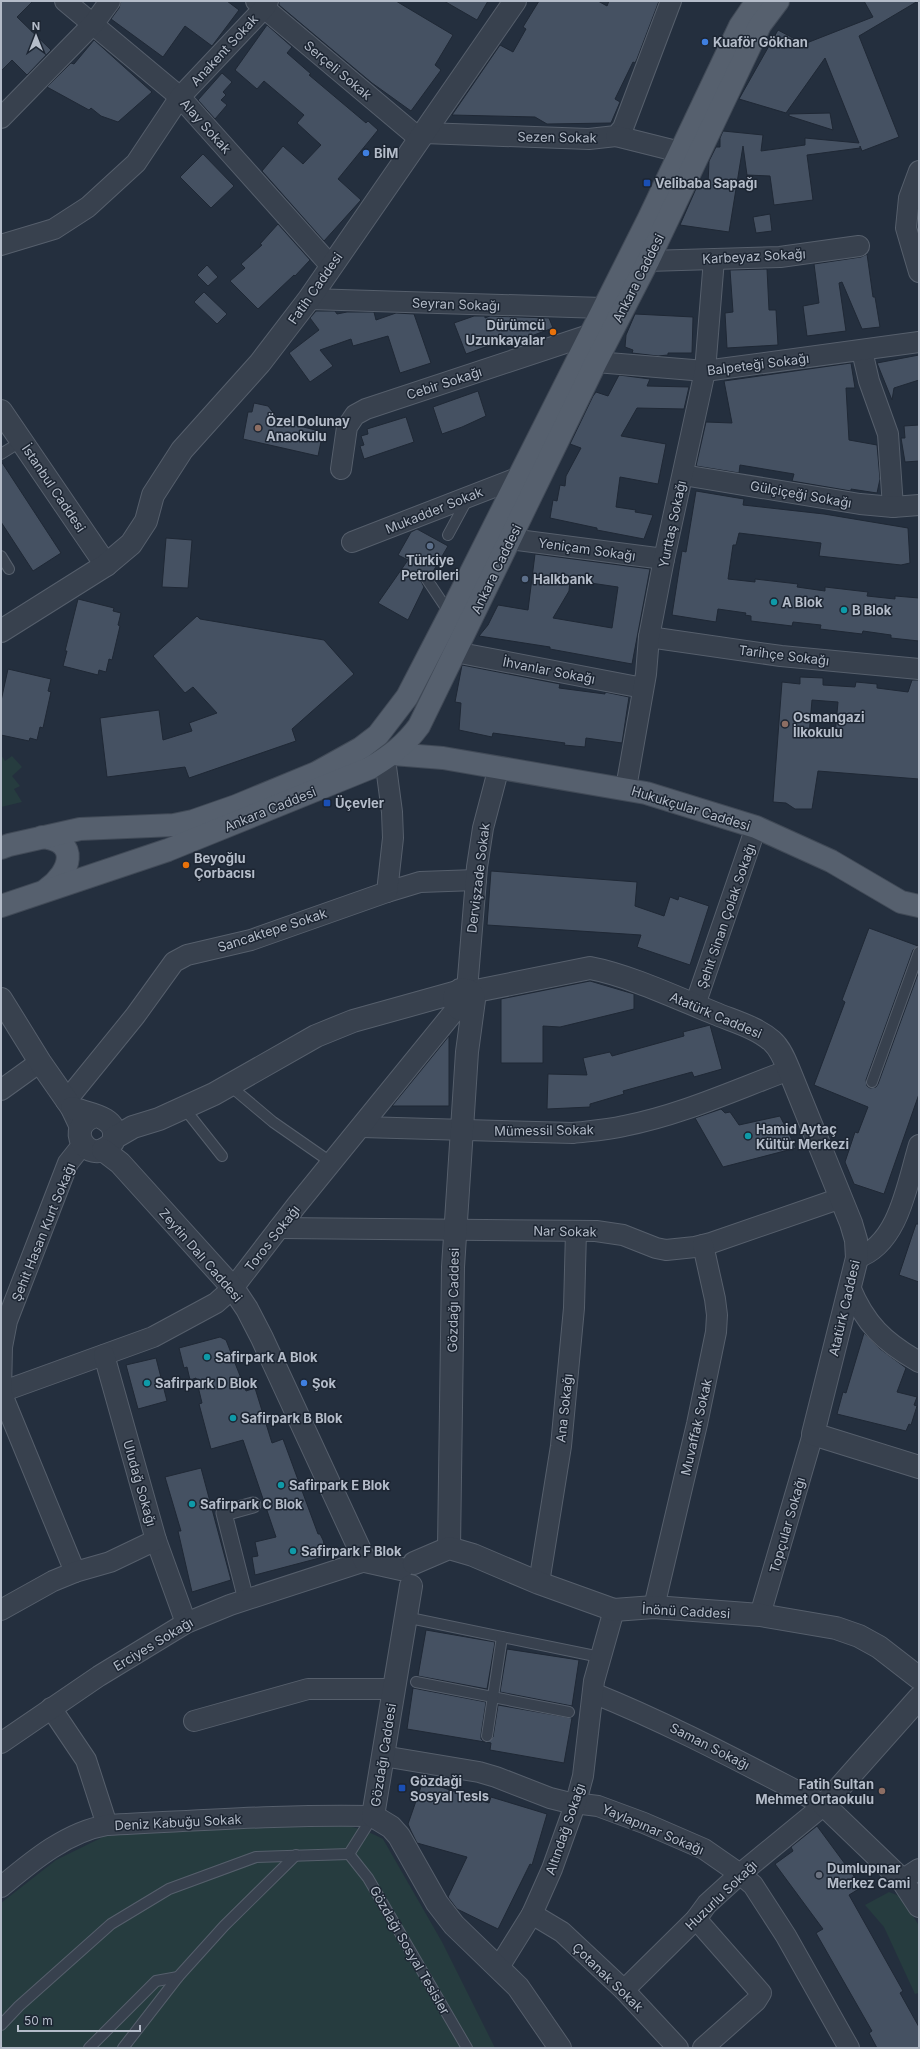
<svg xmlns="http://www.w3.org/2000/svg" width="920" height="2049" font-family="Inter,sans-serif">
  <style>
    .green { fill: #263c3f }
    .building { fill: #455162; stroke: #1f2835; fill-rule: evenodd }
    .lines { fill: none; stroke-linecap: round; stroke-linejoin: round }
    .service-casing { stroke: #565f6c; stroke-width: 12 }
    .pedestrian-casing { stroke: #565f6c; stroke-width: 17 }
    .minor-casing { stroke: #565f6c; stroke-width: 22 }
    .tertiary-casing { stroke: #565f6c; stroke-width: 24 }
    .primary-casing { stroke: #414a57; stroke-width: 24 }
    .service { stroke: #38414e; stroke-width: 10 }
    .pedestrian { stroke: #38414e; stroke-width: 15 }
    .minor { stroke: #38414e; stroke-width: 20 }
    .tertiary { stroke: #38414e; stroke-width: 22 }
    .primary { stroke: #56606e; stroke-width: 22 }
    .shop-dot { fill: #3f7fe0; stroke: #1d2633; stroke-width: 1.5 }
    .transit-dot { fill: #1a4fb4; stroke: #1d2633; stroke-width: 1.5 }
    .food-dot { fill: #e8710a; stroke: #1d2633; stroke-width: 1.5 }
    .education-dot { fill: #8d6e63; stroke: #1d2633; stroke-width: 1.5 }
    .service-dot { fill: #5c6f8a; stroke: #1d2633; stroke-width: 1.5 }
    .culture-dot { fill: #0f9aa8; stroke: #1d2633; stroke-width: 1.5 }
    .worship-dot { fill: #6b7280; stroke: #1d2633; stroke-width: 1.5 }
    .labels { text-anchor: middle; dominant-baseline: central; stroke-width: 3; stroke-linejoin: round; paint-order: stroke }
    .poi-label { font-size: 13px; font-weight: bold; fill: #b4bcc9; stroke: #1d2633; text-anchor: start }
    .street-label { font-size: 13px; fill: #b4bcc9; stroke: #1d2633 }
  </style>
  <rect width="100%" height="100%" fill="#242f3e"/>
  <g class="green">
    <path d="M1,755L5,761L12,756L22,767L12,776L20,786L14,789L22,802L1,807Z"/>
    <path d="M321,1822C344,1824 363,1828 383,1839L442,1942L495,2048H1V1903L56,1860L105,1836Z"/>
    <path d="M889,1892L902,1897L919,1926V1993L915,1994L884,1927L865,1905Z"/>
  </g>
  <g class="building">
    <path d="M1,1H33L17,17L51,50L27,75L12,60L1,71Z"/>
    <path d="M121,1H227L239,10L212,46L185,26L163,57L111,19L119,8Z"/>
    <path d="M279,1H396L453,35L435,65L441,70L411,111L372,83L279,5Z"/>
    <path d="M444,1H488L477,20Z"/>
    <path d="M539,1H598L607,6L609,1H659L637,59L635,63L633,62L615,99L620,102L611,123L547,124L535,117L452,115L500,45L513,52L526,29L523,27Z"/>
    <path d="M864,1H918L859,36L899,137L862,151L860,146V148L807,155L813,200L774,205L770,176L747,175L743,146L729,232L680,225L698,184L708,185L709,161L716,147H720V138L723,131L763,135L761,151L805,145V138L859,143L825,58L786,113L739,99L778,30L804,44L873,17Z"/>
    <path d="M267,25L292,47L287,53L311,74L309,75L366,123L368,121L378,130L338,179L361,200L324,241L262,171L283,146L303,164L321,145L297,123L304,115L264,81L257,89L235,70Z"/>
    <path d="M94,40L152,92L118,122L101,116L91,108L89,110L47,87L71,63L74,64Z"/>
    <path d="M222,73L232,82L223,92L226,95L221,100L227,105L215,119L198,100Z"/>
    <path d="M830,113L833,130L789,116V114Z"/>
    <path d="M203,154L234,186L211,208L180,177Z"/>
    <path d="M770,214L772,231L756,233L753,217Z"/>
    <path d="M278,224L310,260L295,276L294,275L258,309L230,281L245,268L241,264L262,245L260,244Z"/>
    <path d="M867,254L873,297H875L880,327L862,329L842,282L839,283L846,331L807,336L803,306L819,303L814,264L861,257Z"/>
    <path d="M207,265L218,277L208,286L197,275Z"/>
    <path d="M767,269L769,310H776L778,345L727,348L725,313L733,312L730,270Z"/>
    <path d="M204,292L227,314L217,324L194,302Z"/>
    <path d="M316,311H335L337,314L347,312H374L376,320L396,313L414,314L431,363L400,373L388,336L353,346L351,339L320,350L333,366L310,382L289,353L319,330L310,318Z"/>
    <path d="M635,314L693,317L692,353H668V355L658,356L632,353L633,350L625,347L626,335Z"/>
    <path d="M474,316H485V318L490,316L549,318L553,328L512,343L510,338L466,354L454,323Z"/>
    <path d="M919,355V380L894,388L892,400L877,363Z"/>
    <path d="M851,363L855,388H846L849,440L877,445L880,479L877,493L851,489V491L792,481L794,474L740,465L739,473L696,466L706,422L732,423L724,381Z"/>
    <path d="M619,375L650,379L647,386L689,387L684,409L637,408L621,436L666,444L658,484L620,477L616,507L636,510L635,512L653,515L644,539L597,530V528L550,518L553,500L557,501L560,485L565,486L566,476L581,448L570,444L593,396L596,392L608,396Z"/>
    <path d="M478,391L486,416L462,427L442,434L433,407Z"/>
    <path d="M254,403L268,406L280,421L323,432L318,456L243,439L248,412H252Z"/>
    <path d="M406,417L414,442L364,459L360,446L364,445L361,436L368,434L367,429Z"/>
    <path d="M919,425V461L905,462L901,438H905L904,426Z"/>
    <path d="M1,461L61,553L33,571L1,522Z"/>
    <path d="M696,491L744,499L743,505L824,514L908,528L910,563L901,565L819,556L821,543L739,533L736,545H733L728,579L755,582V579L798,584L797,587L825,591V587L868,592L867,596L895,599V596L919,598V641L891,638V635L863,631L862,634L820,629L821,625L793,622L792,626L751,621V616L745,615L746,613L718,609L716,622L672,615L682,551L686,552Z"/>
    <path d="M417,529L448,546L431,575L426,572L420,575V579L424,587L408,620L378,603L408,560L398,555L411,532Z"/>
    <path d="M166,538L192,540L188,588L162,587Z"/>
    <path d="M535,554L650,569L632,664L550,649V647L479,636L488,625L498,605L528,610ZM570,580L618,587L612,628L553,618L569,591Z"/>
    <path d="M78,599L114,608L113,611L121,613L118,625L120,626L112,660L109,659L106,672L99,670L98,675L63,666L67,651H65Z"/>
    <path d="M197,616L200,619L324,640L354,674L292,729L296,741L189,778L185,767L107,777L100,718L159,710L163,740L192,731L189,723L217,713L193,687L185,693L153,656Z"/>
    <path d="M462,665L560,684L559,688L605,694V692L629,697L622,743L586,738L585,747L564,745L565,743L493,733L492,737L459,730L461,703L455,702Z"/>
    <path d="M8,669L51,679L48,691L51,692L43,728L40,727L37,740L30,738L29,741L1,735V701Z"/>
    <path d="M800,677L823,678V685L855,687L856,682L877,684V688L908,692L912,680H919V779L818,771L812,809H795L786,803L773,802L782,682L800,684ZM812,700L838,702L835,736L809,735Z"/>
    <path d="M491,871L637,882L635,906L664,916L670,897L678,900L679,896L709,906L690,965L637,947L641,935L487,925Z"/>
    <path d="M869,928L918,946L913,950L866,1080L867,1086L870,1088L876,1087L878,1084L919,971V1094L884,1194L854,1184L845,1162L855,1132L858,1133L868,1107L814,1085L845,1002L842,1000Z"/>
    <path d="M590,981L634,994V1009L560,1027L543,1026V1063H501V999Z"/>
    <path d="M710,1025L722,1069L694,1077L692,1072L623,1091L624,1094L590,1104V1107L547,1109L548,1074L587,1075L583,1058L610,1052L612,1056L684,1036L683,1032Z"/>
    <path d="M449,1036V1106H392Z"/>
    <path d="M721,1109L725,1113L730,1112L739,1125L780,1116L796,1148L723,1167L695,1118Z"/>
    <path d="M916,1224H919V1282L899,1275Z"/>
    <path d="M864,1333L879,1348L906,1368L897,1392L917,1397L914,1405L917,1406L911,1425L909,1424L906,1431L837,1414L843,1392L846,1393Z"/>
    <path d="M220,1337L226,1340L246,1391L255,1388L272,1443L283,1439L318,1534H320L323,1540L327,1556L255,1575L252,1557L258,1556L255,1542L276,1537L243,1440L211,1449L199,1404L202,1403L196,1378L190,1380L187,1367L184,1368L179,1348Z"/>
    <path d="M156,1358L167,1401L138,1409L126,1365Z"/>
    <path d="M201,1468L231,1580L192,1592L178,1531H181L165,1477Z"/>
    <path d="M426,1630L495,1642L487,1689L418,1676Z"/>
    <path d="M507,1649L579,1660L572,1706L500,1692Z"/>
    <path d="M413,1688L486,1702L481,1735V1739L485,1742L407,1729Z"/>
    <path d="M498,1705L572,1718L564,1763L490,1750L491,1743L487,1742L493,1737Z"/>
    <path d="M423,1781L489,1803L491,1797L547,1814L532,1865L530,1864L498,1929L457,1909L448,1897L467,1857L417,1843L411,1831L408,1824Z"/>
    <path d="M817,1826L862,1887L849,1895L903,1991L900,1993L919,2027V2048H877L869,2033L872,2031L816,1933L823,1929L775,1864L793,1851L791,1847Z"/>
  </g>
  <g class="lines">
    <g class="service-casing">
      <g id="service">
        <path d="M1,454L22,441"/>
        <path d="M448,535L468,498"/>
        <path d="M1,556L9,569"/>
        <path d="M426,578L450,614"/>
        <path d="M872,1082L919,952"/>
        <path d="M229,1085L273,1122L332,1163"/>
        <path d="M184,1108L222,1156"/>
        <path d="M405,1617L600,1657"/>
        <path d="M416,1682L569,1712"/>
        <path d="M487,1736L502,1637"/>
        <path d="M349,1854L368,1878L467,2048"/>
        <path d="M349,1854L373,1816"/>
        <path d="M1,2025L19,2006L111,1924L169,1889L256,1857L349,1854"/>
        <path d="M89,2048L156,1981L178,1977"/>
        <path d="M123,2048L178,1977L224,1926L296,1855"/>
      </g>
    </g>
    <g class="pedestrian-casing">
      <path id="pedestrian" d="M246,1600L224,1513L253,1505"/>
    </g>
    <g class="minor-casing">
      <g id="minor">
        <path d="M65,1L180,97L331,266"/>
        <path d="M256,1L420,139"/>
        <path d="M1,118L94,23L110,1"/>
        <path d="M424,133L589,139L616,136L623,128L671,1"/>
        <path d="M616,136L680,152"/>
        <path d="M919,171L909,198L906,228L919,272"/>
        <path d="M1,245L54,229L88,207L136,163L180,97L265,7L268,1"/>
        <path d="M648,261L780,257L859,246"/>
        <path d="M309,299L603,308"/>
        <path d="M862,351L869,381L888,434L893,507"/>
        <path d="M596,362L705,371L919,342"/>
        <path d="M341,469L347,427L355,415L366,409L589,335"/>
        <path d="M683,475L860,504L893,507L919,505"/>
        <path d="M510,539L664,559"/>
        <path d="M352,542L517,478"/>
        <path d="M649,637L781,656L919,669"/>
        <path d="M455,652L643,688"/>
        <path d="M626,788L646,674L649,637L664,559L705,371L714,259"/>
        <path d="M387,892L420,882L476,880"/>
        <path d="M467,990L477,867L483,828L499,767"/>
        <path d="M695,1005L756,827"/>
        <path d="M1,1090L40,1062"/>
        <path d="M66,1101L135,1016L174,962L187,955L251,940L387,892L393,838L392,812L385,759"/>
        <path d="M362,1127L573,1133C590,1131 607,1130 624,1126C681,1115 735,1090 789,1070"/>
        <path d="M279,1228L596,1231L623,1235L656,1248L666,1250L695,1247L711,1243L841,1198"/>
        <path d="M857,1258C899,1244 907,1184 919,1145"/>
        <path d="M850,1287C865,1324 884,1342 919,1362"/>
        <path d="M1,1392L153,1337L216,1303L233,1288L296,1206L457,1008"/>
        <path d="M156,1540L186,1623"/>
        <path d="M75,1572L1,1392L2,1347L7,1321L68,1163L83,1144"/>
        <path d="M539,1583L561,1446L574,1308L576,1231"/>
        <path d="M654,1607L697,1424L716,1332L717,1315L715,1299L703,1245"/>
        <path d="M1,1610L53,1581L75,1572L110,1562L156,1540L104,1355"/>
        <path d="M760,1615L813,1434"/>
        <path d="M593,1693C673,1725 748,1766 824,1805L740,1874L707,1904L696,1919L624,1990"/>
        <path d="M51,1708L86,1760L107,1825"/>
        <path d="M194,1721L308,1689H394"/>
        <path d="M1,1743L99,1676L186,1623L230,1605L365,1561"/>
        <path d="M383,1756L479,1772L496,1777L550,1798L566,1802L598,1806L644,1823L704,1849L740,1874L753,1885L786,1936L849,2048"/>
        <path d="M902,1880L919,1869"/>
        <path d="M1,1887C31,1862 66,1832 107,1825C196,1821 284,1814 373,1816"/>
        <path d="M532,1914L562,1932L624,1990L678,2048"/>
        <path d="M696,1919L761,1993L756,2001L703,2048"/>
        <path d="M499,1967L532,1914L552,1869L576,1802L583,1776L594,1681L614,1610"/>
      </g>
    </g>
    <g class="tertiary-casing">
      <g id="tertiary">
        <path d="M1,411L106,565"/>
        <path d="M1,631L106,565L131,544L146,521L153,495L182,450L260,363L309,299L515,1"/>
        <path d="M471,992L590,968C628,975 677,998 714,1013C733,1021 756,1027 772,1041C780,1048 785,1060 789,1070L851,1223L856,1240L857,1258L813,1434L919,1467"/>
        <path d="M1,999L40,1062L72,1108L81,1127"/>
        <path d="M72,1108C87,1114 116,1116 114,1136C114,1140 112,1144 109,1146C88,1165 63,1127 95,1116"/>
        <path d="M114,1138L133,1127L159,1119L214,1094L316,1036L353,1021L457,992"/>
        <path d="M103,1150L120,1163L233,1288L247,1309L262,1338L365,1561L401,1569"/>
        <path d="M449,1548L453,1267L467,1052L474,1000C473,992 468,989 460,990L455,995C453,1002 455,1008 463,1010L472,1007"/>
        <path d="M414,1563L449,1548L473,1555L539,1583L614,1610L654,1607L760,1615L836,1628L859,1636L879,1647L919,1678"/>
        <path d="M411,1586L373,1816L391,1827L399,1836L437,1903L454,1925L518,1987L560,2048"/>
        <path d="M919,1698L824,1805L902,1880L919,1906"/>
      </g>
    </g>
    <g class="primary-casing">
      <g id="primary">
        <path d="M393,754L443,758L646,793L756,827L831,861L901,902L919,906"/>
        <path d="M42,837C81,841 70,873 47,889"/>
        <path d="M1,848L9,845L80,829L174,825L193,821L236,806L316,773L361,748L378,735L407,697L450,614L649,218L740,26L757,1"/>
        <path d="M1,906L168,850L370,768C390,756 405,745 419,726L596,362L648,261L760,25L778,1"/>
      </g>
    </g>
    <use href="#service" class="service"/>
    <use href="#pedestrian" class="pedestrian"/>
    <use href="#minor" class="minor"/>
    <use href="#tertiary" class="tertiary"/>
    <use href="#primary" class="primary"/>
  </g>
  <g class="shop-dot">
    <circle cx="705" cy="42" r="4"/>
    <circle cx="366" cy="153" r="4"/>
    <circle cx="304" cy="1383" r="4"/>
  </g>
  <g class="transit-dot">
    <rect x="643" y="179" width="8" height="8" rx="2"/>
    <rect x="323" y="799" width="8" height="8" rx="2"/>
    <rect x="398" y="1784" width="8" height="8" rx="2"/>
  </g>
  <g class="food-dot">
    <circle cx="553" cy="332" r="4"/>
    <circle cx="186" cy="865" r="4"/>
  </g>
  <g class="education-dot">
    <circle cx="258" cy="428" r="4"/>
    <circle cx="785" cy="724" r="4"/>
    <circle cx="882" cy="1791" r="4"/>
  </g>
  <g class="service-dot">
    <circle cx="430" cy="546" r="4"/>
    <circle cx="525" cy="579" r="4"/>
  </g>
  <g class="culture-dot">
    <circle cx="774" cy="602" r="4"/>
    <circle cx="844" cy="610" r="4"/>
    <circle cx="748" cy="1136" r="4"/>
    <circle cx="207" cy="1357" r="4"/>
    <circle cx="147" cy="1383" r="4"/>
    <circle cx="233" cy="1418" r="4"/>
    <circle cx="281" cy="1485" r="4"/>
    <circle cx="192" cy="1504" r="4"/>
    <circle cx="293" cy="1551" r="4"/>
  </g>
  <circle class="worship-dot" cx="819" cy="1875" r="4"/>
  <g class="labels">
    <g class="poi-label">
      <text x="713" y="42">Kuaför Gökhan</text>
      <text x="374" y="153">BİM</text>
      <text x="655" y="183">Velibaba Sapağı</text>
      <text x="545" y="325" text-anchor="end">Dürümcü<tspan x="545" dy="15">Uzunkayalar</tspan></text>
      <text x="266" y="421">Özel Dolunay<tspan x="266" dy="15">Anaokulu</tspan></text>
      <text x="430" y="560" text-anchor="middle">Türkiye<tspan x="430" dy="15">Petrolleri</tspan></text>
      <text x="533" y="579">Halkbank</text>
      <text x="782" y="602">A Blok</text>
      <text x="852" y="610">B Blok</text>
      <text x="793" y="717">Osmangazi<tspan x="793" dy="15">İlkokulu</tspan></text>
      <text x="335" y="803">Üçevler</text>
      <text x="194" y="858">Beyoğlu<tspan x="194" dy="15">Çorbacısı</tspan></text>
      <text x="756" y="1129">Hamid Aytaç<tspan x="756" dy="15">Kültür Merkezi</tspan></text>
      <text x="215" y="1357">Safirpark A Blok</text>
      <text x="155" y="1383">Safirpark D Blok</text>
      <text x="312" y="1383">Şok</text>
      <text x="241" y="1418">Safirpark B Blok</text>
      <text x="289" y="1485">Safirpark E Blok</text>
      <text x="200" y="1504">Safirpark C Blok</text>
      <text x="301" y="1551">Safirpark F Blok</text>
      <text x="410" y="1781">Gözdaği<tspan x="410" dy="15">Sosyal Tesi̇s</tspan></text>
      <text x="874" y="1784" text-anchor="end">Fatih Sultan<tspan x="874" dy="15">Mehmet Ortaokulu</tspan></text>
      <text x="827" y="1868">Dumlupınar<tspan x="827" dy="15">Merkez Cami</tspan></text>
    </g>
    <g class="street-label">
      <text transform="translate(224 50) rotate(-47)">Anakent Sokak</text>
      <text transform="translate(338 70) rotate(40)">Serçeli Sokak</text>
      <text transform="translate(206 126) rotate(48)">Alay Sokak</text>
      <text transform="translate(557 137) rotate(1)">Sezen Sokak</text>
      <text transform="translate(754 256) rotate(-3)">Karbeyaz Sokağı</text>
      <text transform="translate(638 278) rotate(-63)">Ankara Caddesi</text>
      <text transform="translate(315 288) rotate(-55)">Fatih Caddesi</text>
      <text transform="translate(456 304) rotate(2)">Seyran Sokağı</text>
      <text transform="translate(758 364) rotate(-7)">Balpeteği Sokağı</text>
      <text transform="translate(444 383) rotate(-18)">Cebir Sokağı</text>
      <text transform="translate(54 488) rotate(56)">İstanbul Caddesi</text>
      <text transform="translate(801 494) rotate(10)">Gülçiçeği Sokağı</text>
      <text transform="translate(434 510) rotate(-22)">Mukadder Sokak</text>
      <text transform="translate(672 524) rotate(-78)">Yurttaş Sokağı</text>
      <text transform="translate(587 549) rotate(8)">Yeniçam Sokağı</text>
      <text transform="translate(496 569) rotate(-64)">Ankara Caddesi</text>
      <text transform="translate(784 655) rotate(7)">Tarihçe Sokağı</text>
      <text transform="translate(549 670) rotate(11)">İhvanlar Sokağı</text>
      <text transform="translate(691 808) rotate(17)">Hukukçular Caddesi</text>
      <text transform="translate(270 809) rotate(-22)">Ankara Caddesi</text>
      <text transform="translate(478 878) rotate(-83)">Dervişzade Sokak</text>
      <text transform="translate(726 916) rotate(-71)">Şehit Sinan Çolak Sokağı</text>
      <text transform="translate(272 930) rotate(-18)">Sancaktepe Sokak</text>
      <text transform="translate(716 1015) rotate(23)">Atatürk Caddesi</text>
      <text transform="translate(544 1130) rotate(-1)">Mümessil Sokak</text>
      <text transform="translate(565 1231) rotate(1)">Nar Sokak</text>
      <text transform="translate(43 1232) rotate(-68)">Şehit Hasan Kurt Sokağı</text>
      <text transform="translate(272 1238) rotate(-52)">Toros Sokağı</text>
      <text transform="translate(201 1255) rotate(49)">Zeytin Dalı Caddesi</text>
      <text transform="translate(453 1300) rotate(-89)">Gözdağı Caddesi</text>
      <text transform="translate(844 1308) rotate(-77)">Atatürk Caddesi</text>
      <text transform="translate(564 1408) rotate(-84)">Ana Sokağı</text>
      <text transform="translate(696 1427) rotate(-77)">Muvaffak Sokak</text>
      <text transform="translate(140 1483) rotate(74)">Uludağ Sokağı</text>
      <text transform="translate(787 1525) rotate(-74)">Topçular Sokağı</text>
      <text transform="translate(686 1611) rotate(3)">İnönü Caddesi</text>
      <text transform="translate(153 1644) rotate(-31)">Erciyes Sokağı</text>
      <text transform="translate(710 1746) rotate(27)">Saman Sokağı</text>
      <text transform="translate(383 1755) rotate(-81)">Gözdağı Caddesi</text>
      <text transform="translate(178 1822) rotate(-3)">Deniz Kabuğu Sokak</text>
      <text transform="translate(565 1829) rotate(-71)">Altındağ Sokağı</text>
      <text transform="translate(653 1829) rotate(23)">Yaylapınar Sokağı</text>
      <text transform="translate(721 1895) rotate(-44)">Huzurlu Sokağı</text>
      <text transform="translate(410 1950) rotate(60)">Gözdağı Sosyal Tesisler</text>
      <text transform="translate(608 1977) rotate(44)">Çotanak Sokak</text>
    </g>
  </g>
  <rect width="920" height="2049" fill="none" stroke="#b4bcc9" stroke-width="4"/>
  <g transform="translate(36 36)" stroke="#1d2633" stroke-width="3" paint-order="stroke">
  <path d="M0-3L7 15L0 10L-7 15Z" fill="#b4bcc9"/>
  <text y="-6" font-size="11" font-weight="bold" text-anchor="middle" fill="#b4bcc9">N</text>
  </g>
  <path d="M18 2025v6h122v-6" fill="none" stroke="#b4bcc9" stroke-width="2"/>
  <text x="24" y="2025" font-size="12" fill="#b4bcc9" stroke="#1d2633" stroke-width="3" paint-order="stroke">50 m</text>
</svg>
